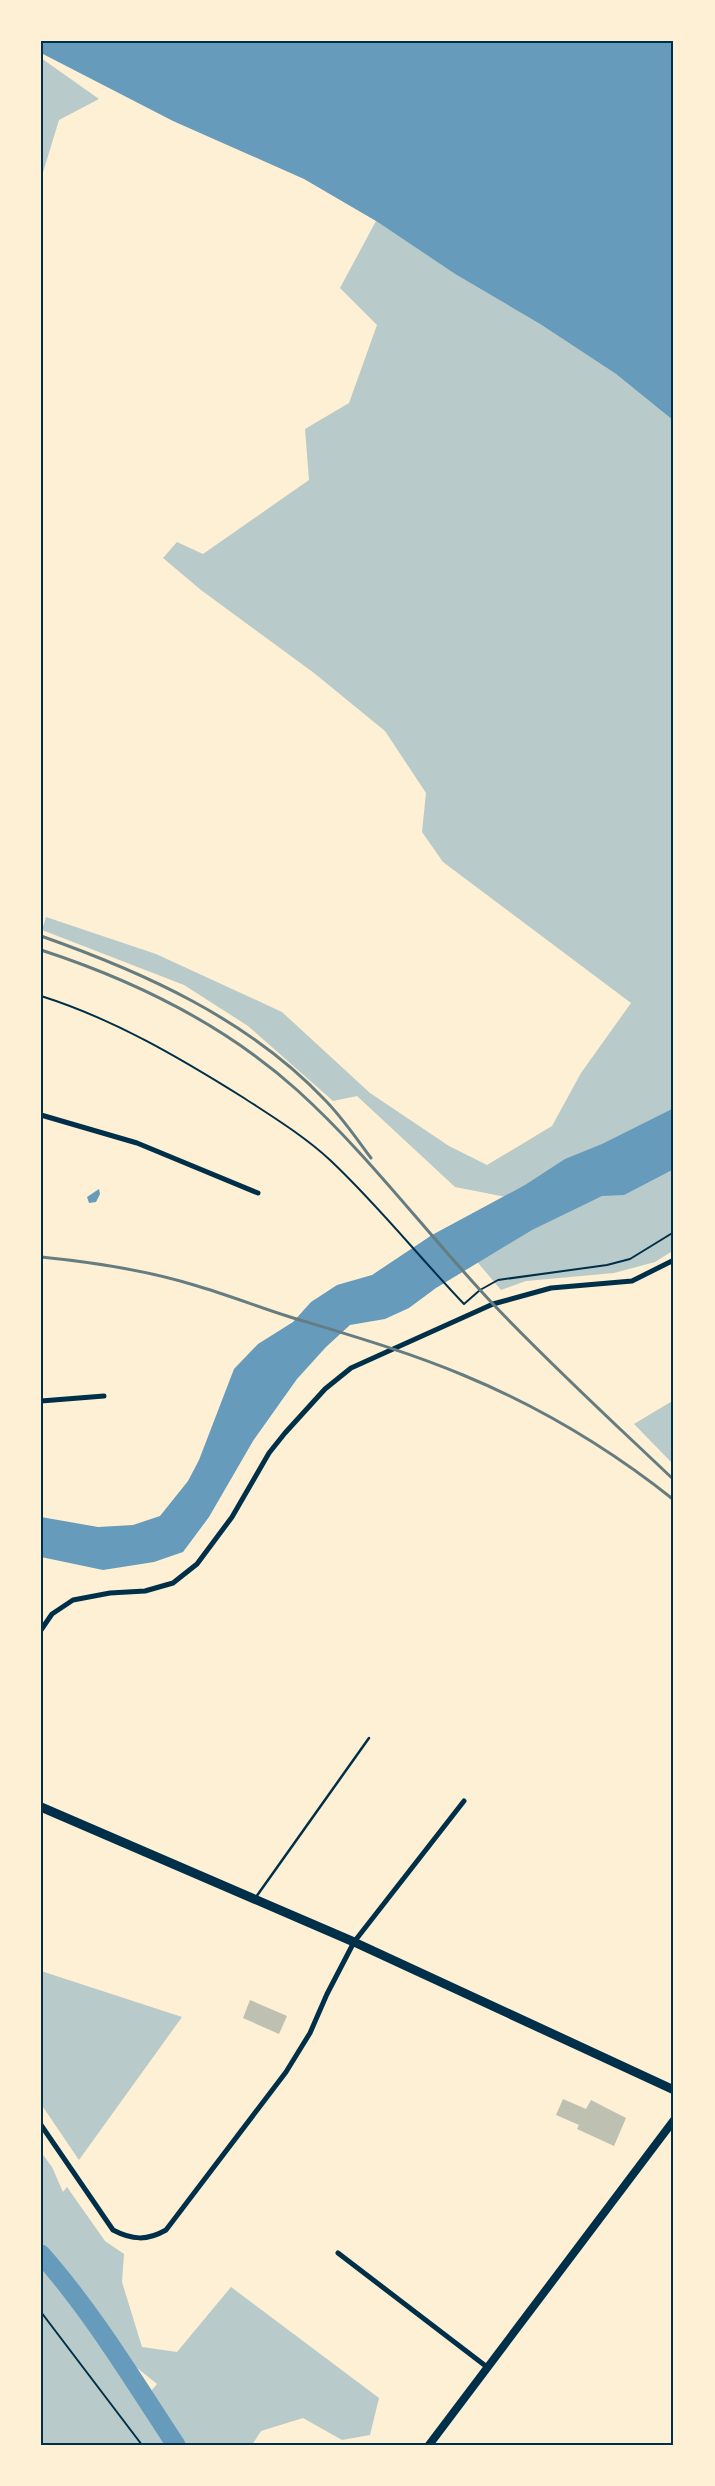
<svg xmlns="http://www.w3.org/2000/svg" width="715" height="2486" font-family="'Noto Serif',serif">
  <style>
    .green { fill: #b9caca; fill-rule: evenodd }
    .water { fill: #669bbc }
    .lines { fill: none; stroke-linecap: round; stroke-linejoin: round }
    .river { stroke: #669bbc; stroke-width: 19 }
    .building { fill: #bec0b2 }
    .path { stroke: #003049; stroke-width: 2 }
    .service { stroke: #003049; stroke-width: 2.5 }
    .minor { stroke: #003049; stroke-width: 5 }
    .secondary { stroke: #003049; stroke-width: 8 }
    .primary { stroke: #003049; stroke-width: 9 }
    .rail { stroke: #657d81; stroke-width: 3 }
    .neatline { fill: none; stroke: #003049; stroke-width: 2 }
  </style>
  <rect width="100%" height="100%" fill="#fdf0d5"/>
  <g class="green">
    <path d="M41,58L99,99L59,120L41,179Z"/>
    <path d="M376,221L455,274L540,324L616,374L674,421V1109L511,1198L455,1187L357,1096L333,1101L248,1026L184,985L42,930L46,917L156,954L282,1012L370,1093L449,1146L487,1165L552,1126L581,1073L631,1003L443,862L422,832L426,793L385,731L314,673L201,590L163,558L177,542L203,554L309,480L305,429L349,403L377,325L340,288Z"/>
    <path d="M674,1111V1250L655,1262L614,1273L526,1281L501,1290L456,1237Z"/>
    <path d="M674,1400V1465L634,1424Z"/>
    <path d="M41,1971L182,2017L79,2160L41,2104Z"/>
    <path d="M41,2152L52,2167L63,2192L67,2187L105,2241L124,2254L122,2282L142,2347L177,2352L231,2287L379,2398L370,2435L342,2440L303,2418L261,2431L252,2445H41ZM115,2342L131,2363L157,2384L151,2391L114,2351Z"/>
  </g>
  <g class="water">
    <path d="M41,41H674V421L616,374L540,324L455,274L376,221L304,179L173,121L41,53Z"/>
    <path d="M674,1108V1169L624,1195L602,1196L532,1230L436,1288L409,1308L385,1319L350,1325L326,1347L297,1379L253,1441L209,1517L183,1552L154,1562L103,1570L41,1557V1517L98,1527L133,1525L160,1516L188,1481L199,1460L234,1369L258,1344L293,1322L311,1302L337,1285L372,1275L432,1235L525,1185L565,1159L602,1144Z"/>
    <path d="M99,1189L100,1194L96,1202L89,1203L87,1197Z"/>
  </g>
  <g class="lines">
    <path class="river" d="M41,2254C93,2313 133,2380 176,2445"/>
  </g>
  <g class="building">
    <path d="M250,2000L287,2016L279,2034L243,2018Z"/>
    <path d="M563,2099L586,2109L591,2100L626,2118L614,2146L577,2129L579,2125L556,2115Z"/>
  </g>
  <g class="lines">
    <g class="path">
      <path d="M41,996C114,1019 180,1058 244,1098C273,1117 304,1136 330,1160C378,1205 419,1257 464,1304L480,1290L498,1280L607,1265L630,1259L674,1232"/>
      <path d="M41,2312L142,2445"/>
    </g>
    <path class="service" d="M256,1897L369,1738"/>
    <g class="minor">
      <path d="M41,1115L137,1143L258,1193"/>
      <path d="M41,1401L104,1396"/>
      <path d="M41,1630L52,1614L73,1600L110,1593L145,1591L173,1583L197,1564L232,1517L269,1453L285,1433L325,1389L351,1368L493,1304L551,1288L632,1281L674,1260"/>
      <path d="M41,2125L113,2230C132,2240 147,2241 166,2230L286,2072L310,2033L327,1994L354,1942L464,1801"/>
      <path d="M338,2253L487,2367"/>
    </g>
    <path class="secondary" d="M429,2445L674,2120"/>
    <path class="primary" d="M41,1807L354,1942L674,2090"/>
    <g class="rail">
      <path d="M41,936C143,972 248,1019 324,1099C342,1117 356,1138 371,1158"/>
      <path d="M41,950C133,980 225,1025 297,1090C369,1155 427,1234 493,1304C551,1365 613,1422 674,1480"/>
      <path d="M41,1257C92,1262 145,1270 194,1285C225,1294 256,1306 287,1316C346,1334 406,1351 463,1375C538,1406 610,1449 674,1500"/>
    </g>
  </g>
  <rect width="715" height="2486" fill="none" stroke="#fdf0d5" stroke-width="85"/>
  <rect x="42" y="42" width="630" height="2402" class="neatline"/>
</svg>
